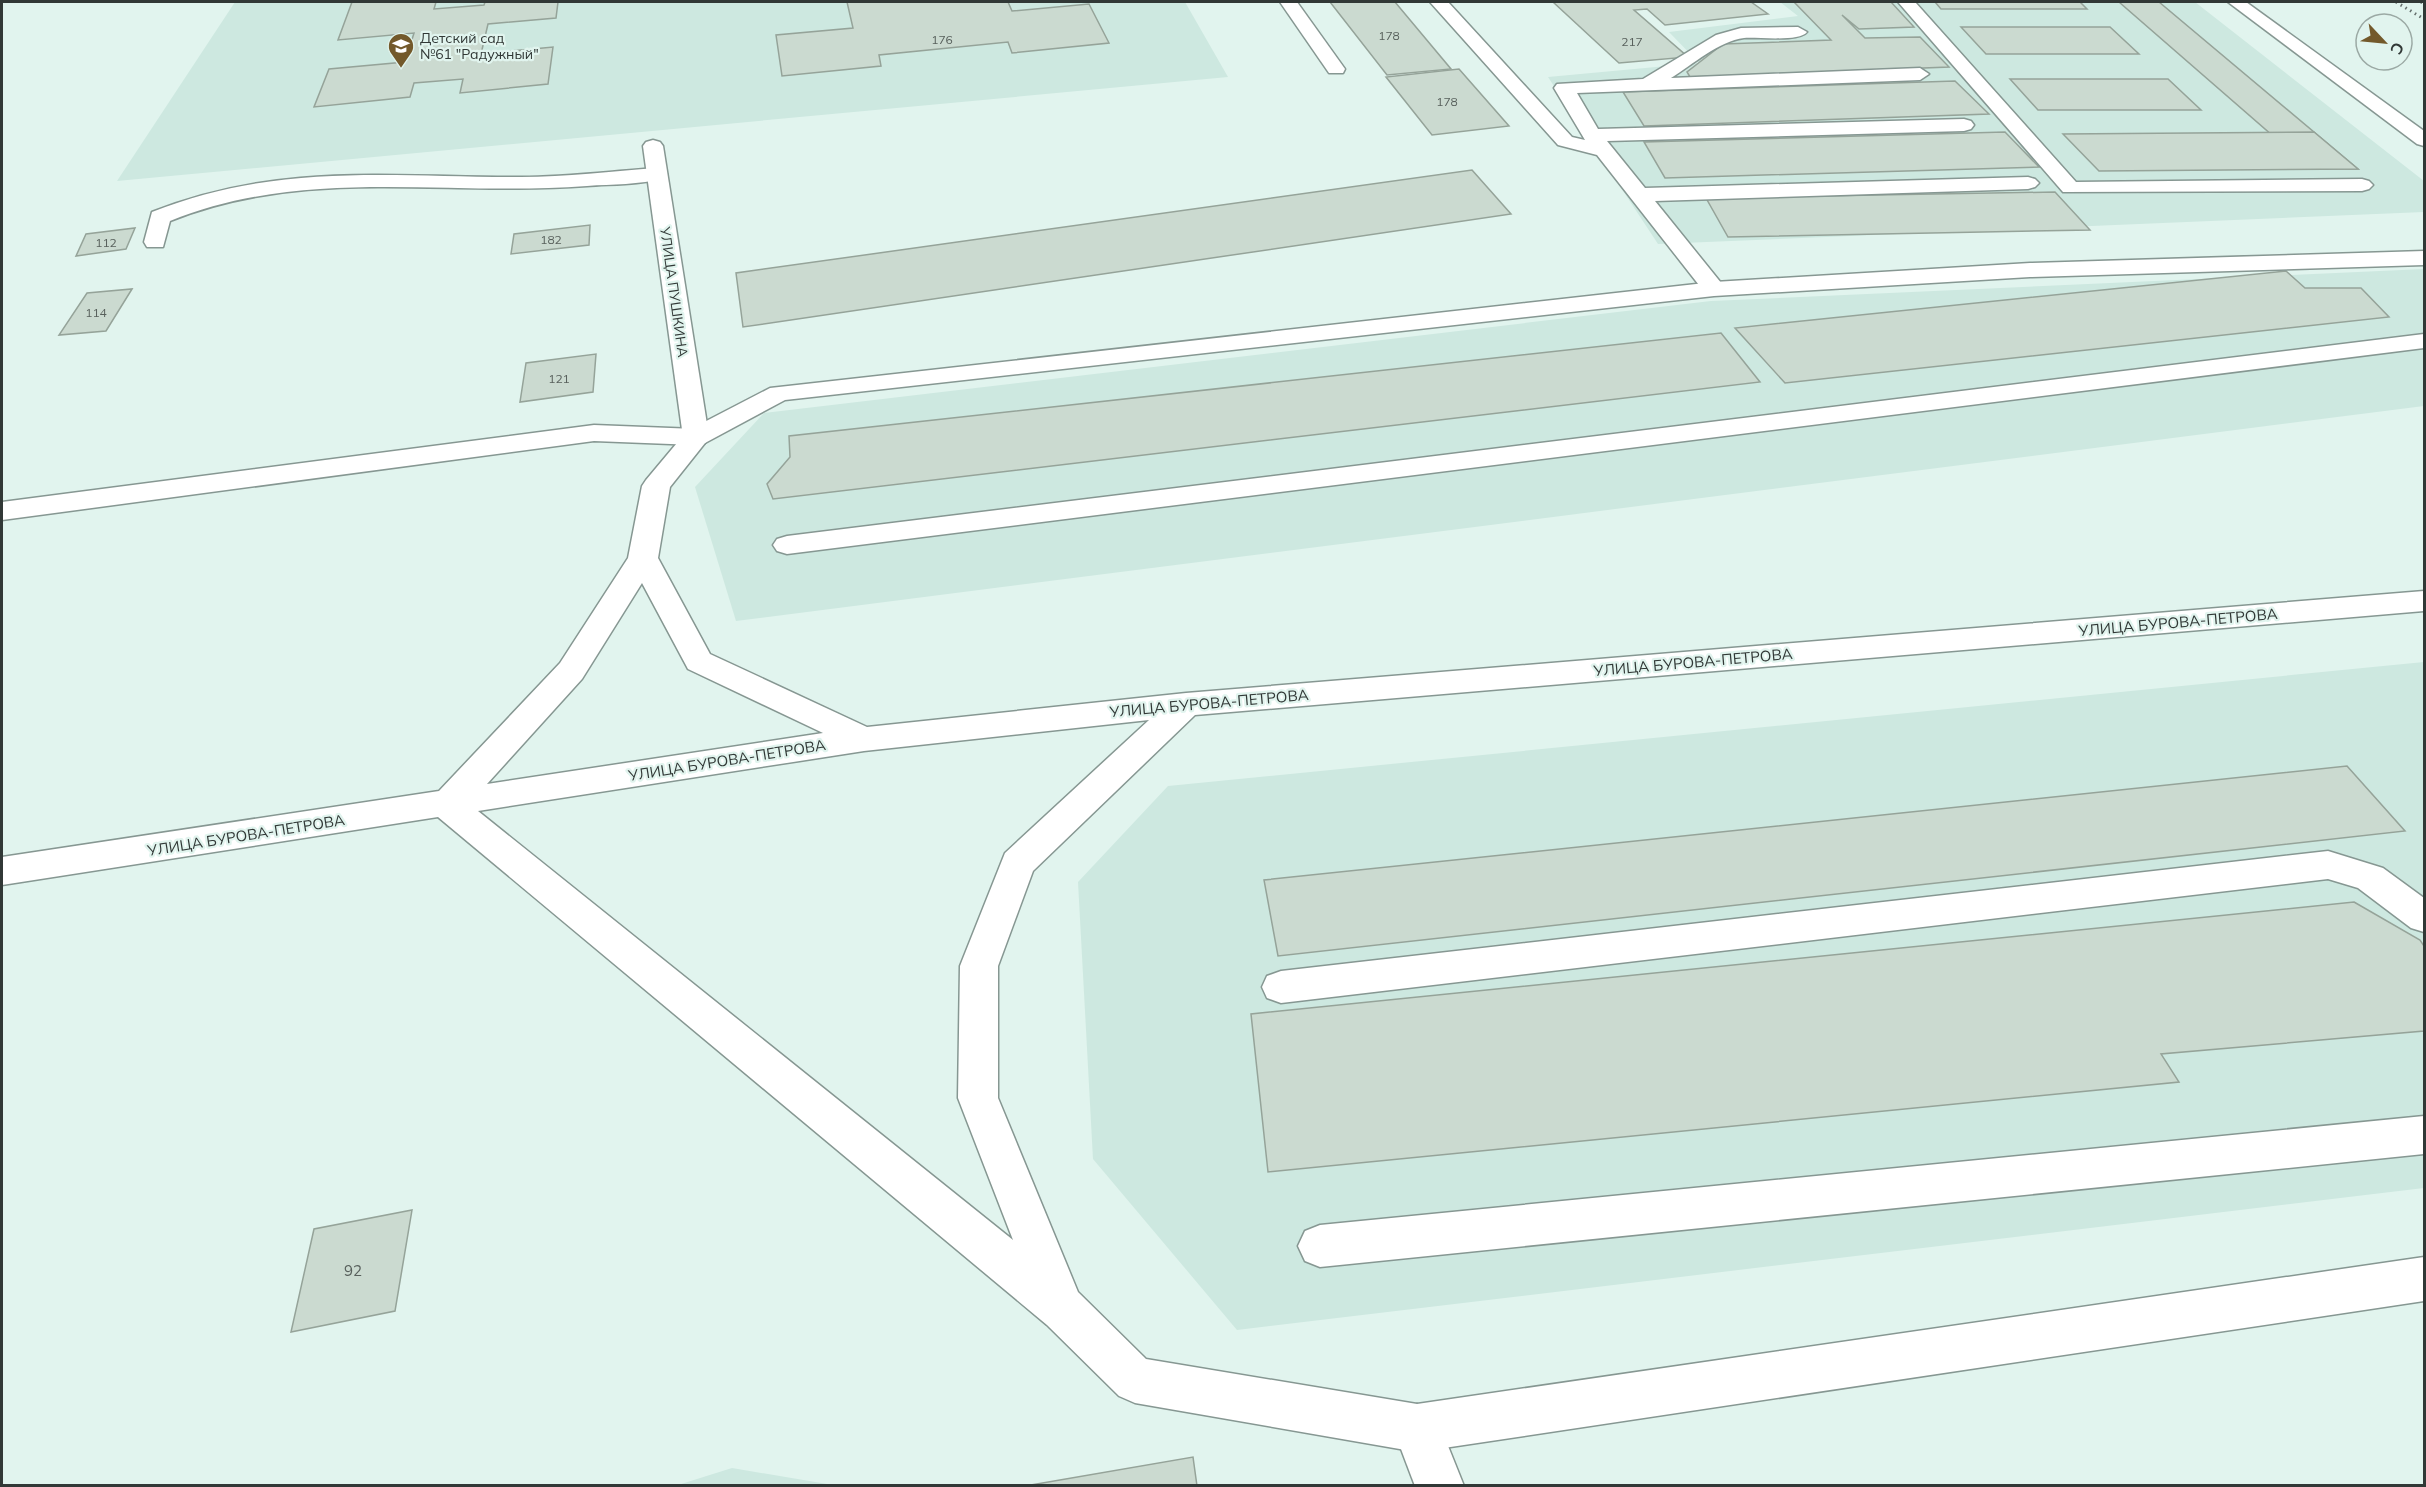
<svg xmlns="http://www.w3.org/2000/svg" width="2426" height="1487" font-family="Mulish,sans-serif">
  <style>
    .built { fill: #cde8e0 }
    .building { fill: #cbdad0; stroke: #95a399; stroke-width: 1.5 }
    .lines { fill: none; stroke-linecap: round; stroke-linejoin: round }
    .lane-casing { stroke: #869792; stroke-width: 3 }
    .street-casing { stroke: #869792; stroke-width: 3 }
    .secondary-casing { stroke: #869792; stroke-width: 3 }
    .lane { fill: #fff; fill-rule: evenodd }
    .street { fill: #fff; fill-rule: evenodd }
    .secondary { fill: #fff; fill-rule: evenodd }
    .rail { stroke: #646f6c; stroke-width: 3; stroke-dasharray: 1.5 4; stroke-linecap: butt }
    .labels { text-anchor: middle; dominant-baseline: central; stroke-width: 4.5; stroke-linejoin: round; paint-order: stroke }
    .number-label { font-size: 12px; fill: #58605c }
    .far-poi-label { font-size: 14px; fill: #313836; stroke: #e1f4ee; text-anchor: start }
    .far-street-label { font-size: 14px; fill: #313836; stroke: #e1f4ee }
    .street-label { font-size: 15px; fill: #313836; stroke: #e1f4ee }
    .near-number-label { font-size: 15px; fill: #58605c }
  </style>
  <rect width="100%" height="100%" fill="#e1f4ee"/>
  <g class="built">
    <path d="M235,2H1185L1228,77L117,181Z"/>
    <path d="M1780,2H2195L2424,181V212L1658,244L1548,77L1699,63L1669,32L1798,16Z"/>
    <path d="M2424,269V406L736,621L695,487L764,413L1711,301Z"/>
    <path d="M2424,662V1188L1237,1330L1093,1159L1078,882L1168,786Z"/>
    <path d="M732,1468L833,1485H678Z"/>
  </g>
  <g class="building">
    <path d="M352,2H436L434,9L484,5L485,2H558L556,18L488,24L481,54L553,47L548,84L460,93L463,79L414,83L410,97L314,107L329,69L405,62L414,33L338,40Z"/>
    <path d="M847,2H1008L1012,11L1089,4L1109,43L1012,53L1008,42L879,55L881,66L782,76L776,35L853,28Z"/>
    <path d="M1330,2H1395L1451,69L1387,75Z"/>
    <path d="M1553,2H1751L1768,14L1665,25L1647,9L1634,10L1688,57L1619,63Z"/>
    <path d="M1794,2H1891L1914,27L1859,29L1842,15L1865,38L1920,37L1949,67L1690,77L1687,72L1723,44L1831,40Z"/>
    <path d="M1935,2H2080L2087,9H1941Z"/>
    <path d="M2119,2H2159L2358,169H2311Z"/>
    <path d="M1961,27H2110L2139,54H1986Z"/>
    <path d="M1459,69L1509,126L1432,135L1386,77Z"/>
    <path d="M2010,79H2168L2201,110H2038Z"/>
    <path d="M1955,81L1989,114L1644,126L1623,92Z"/>
    <path d="M2005,132L2039,167L1665,178L1644,142Z"/>
    <path d="M2314,132L2358,169L2099,171L2063,134Z"/>
    <path d="M1472,170L1511,214L743,327L736,273Z"/>
    <path d="M2055,192L2090,230L1728,237L1706,198Z"/>
    <path d="M590,225L589,245L511,254L514,234Z"/>
    <path d="M135,228L126,249L76,256L86,234Z"/>
    <path d="M2286,271L2305,288H2361L2389,317L1785,383L1735,328Z"/>
    <path d="M132,289L106,331L59,335L87,293Z"/>
    <path d="M1721,333L1760,382L773,499L767,484L790,457L789,436Z"/>
    <path d="M596,354L593,392L520,402L526,363Z"/>
    <path d="M2347,766L2405,831L1278,956L1264,880Z"/>
    <path d="M2354,902L2420,940L2424,946V1031L2161,1054L2179,1082L1268,1172L1251,1014Z"/>
    <path d="M412,1210L395,1311L291,1332L314,1229Z"/>
    <path d="M1193,1457L1197,1486H1025Z"/>
  </g>
  <g class="lines">
    <g class="lane-casing">
      <g id="lane">
        <path d="M1430,2H1448L1572,137L1585,140L1554,88L1557,84L1643,79L1716,35L1741,28L1798,27L1807,32C1800,42 1758,37 1744,38C1719,41 1692,65 1671,78L1920,68L1929,74L1920,80L1577,93L1598,129L1964,119L1971,121L1974,125L1971,129L1964,131L1607,141L1645,188L2028,177L2035,179L2039,183L2035,187L2028,189L1655,201L1726,289L1722,294H1706L1597,155L1558,145Z"/>
        <path d="M1898,2H1915L2076,182L2362,179L2369,181L2373,185L2369,189L2362,191L2063,192Z"/>
        <path d="M657,168L664,170L667,174L664,178C640,185 612,184 587,186C445,197 306,166 170,221L163,247H147L144,242L152,212C279,162 389,177 521,177C566,177 612,171 657,168Z"/>
        <path d="M2424,334V348L787,554L777,551L773,545L777,539L787,536Z"/>
        <path d="M594,425L696,429L705,431L709,437L705,443L696,445L594,441L2,520V502Z"/>
        <path d="M2328,851L2383,868L2424,898V932L2411,928L2358,888L2328,879L1281,1003L1267,998L1262,987L1267,976L1281,971Z"/>
        <path d="M2424,1116V1154L1320,1267L1305,1261L1298,1246L1305,1231L1320,1225Z"/>
        <path d="M1417,1404L1434,1411L1464,1486H1415L1393,1428L1400,1411Z"/>
      </g>
    </g>
    <g class="street-casing">
      <g id="street">
        <path d="M1280,2H1297L1345,69L1343,73H1329Z"/>
        <path d="M653,140L660,142L663,146L709,437L705,443L696,445L687,443L683,437L643,146L646,142Z"/>
      </g>
    </g>
    <g class="secondary-casing">
      <g id="secondary">
        <path d="M2228,2H2246L2424,131V146L2417,144Z"/>
        <path d="M2424,251V265L2030,277L1714,296L785,400L705,443L670,487L658,558L710,654L867,727L1186,693L2424,591V611L1195,715L1033,871L998,966V1098L1078,1292L1146,1359L1417,1404L2424,1257V1301L1417,1452L1135,1403L1119,1396L1047,1325L438,817L2,885V857L439,791L560,663L628,558L642,486L646,480L687,431L770,388L1714,282L2030,263ZM642,583L688,669L823,733L487,784L582,679ZM1149,720L1005,853L960,966L958,1098L1013,1240L478,811L864,751Z"/>
      </g>
    </g>
    <use href="#lane" class="lane"/>
    <use href="#street" class="street"/>
    <use href="#secondary" class="secondary"/>
    <g class="rail">
      <path d="M2396,2L2424,19"/>
      <path d="M2421,2L2424,4"/>
    </g>
  </g>
  <defs>
    <g id="school-pin" transform="scale(1.35)"><path d="M0 17L-7.5 6A9.5 9.5 0 1 1 7.5 6Z" fill="#73592b" stroke="#e1f4ee"/><path d="M0-5L7-2L0 1L-7-2ZM-4 1L0 2.5L4 1V4Q0 6-4 4Z" fill="#fff"/></g>
  </defs>
  <g fill-rule="evenodd">
    <use href="#school-pin" x="401" y="46"/>
  </g>
  <g class="labels">
    <g class="number-label">
      <text x="1389" y="35">178</text>
      <text x="942" y="39">176</text>
      <text x="1632" y="41">217</text>
      <text x="1447" y="101">178</text>
      <text x="551" y="239">182</text>
      <text x="106" y="242">112</text>
      <text x="96" y="312">114</text>
      <text x="559" y="378">121</text>
    </g>
    <g class="far-poi-label">
      <text x="420" y="38">Детский сад<tspan x="420" dy="16">№61 "Радужный"</tspan></text>
    </g>
    <g class="far-street-label">
      <text transform="translate(674 292) rotate(82)">УЛИЦА ПУШКИНА</text>
    </g>
    <g class="street-label">
      <text transform="translate(2178 622) rotate(-5)">УЛИЦА БУРОВА-ПЕТРОВА</text>
      <text transform="translate(1693 662) rotate(-5)">УЛИЦА БУРОВА-ПЕТРОВА</text>
      <text transform="translate(1209 703) rotate(-5)">УЛИЦА БУРОВА-ПЕТРОВА</text>
      <text transform="translate(727 760) rotate(-9)">УЛИЦА БУРОВА-ПЕТРОВА</text>
      <text transform="translate(246 835) rotate(-9)">УЛИЦА БУРОВА-ПЕТРОВА</text>
    </g>
    <g class="near-number-label">
      <text x="353" y="1270">92</text>
    </g>
  </g>
  <rect width="2426" height="1487" fill="none" stroke="#313836" stroke-width="6"/>
  <g transform="translate(2384 42) rotate(116)"><circle r="28" fill="#e1f4ee" stroke="#9ba9a4" stroke-width="1.5"/>
  <path d="M0-4.5L10 22L0 15L-10 22Z" fill="#73592b"/>
  <text y="-9" font-size="16" font-weight="bold" text-anchor="middle" fill="#313836">С</text>
  </g>
</svg>
